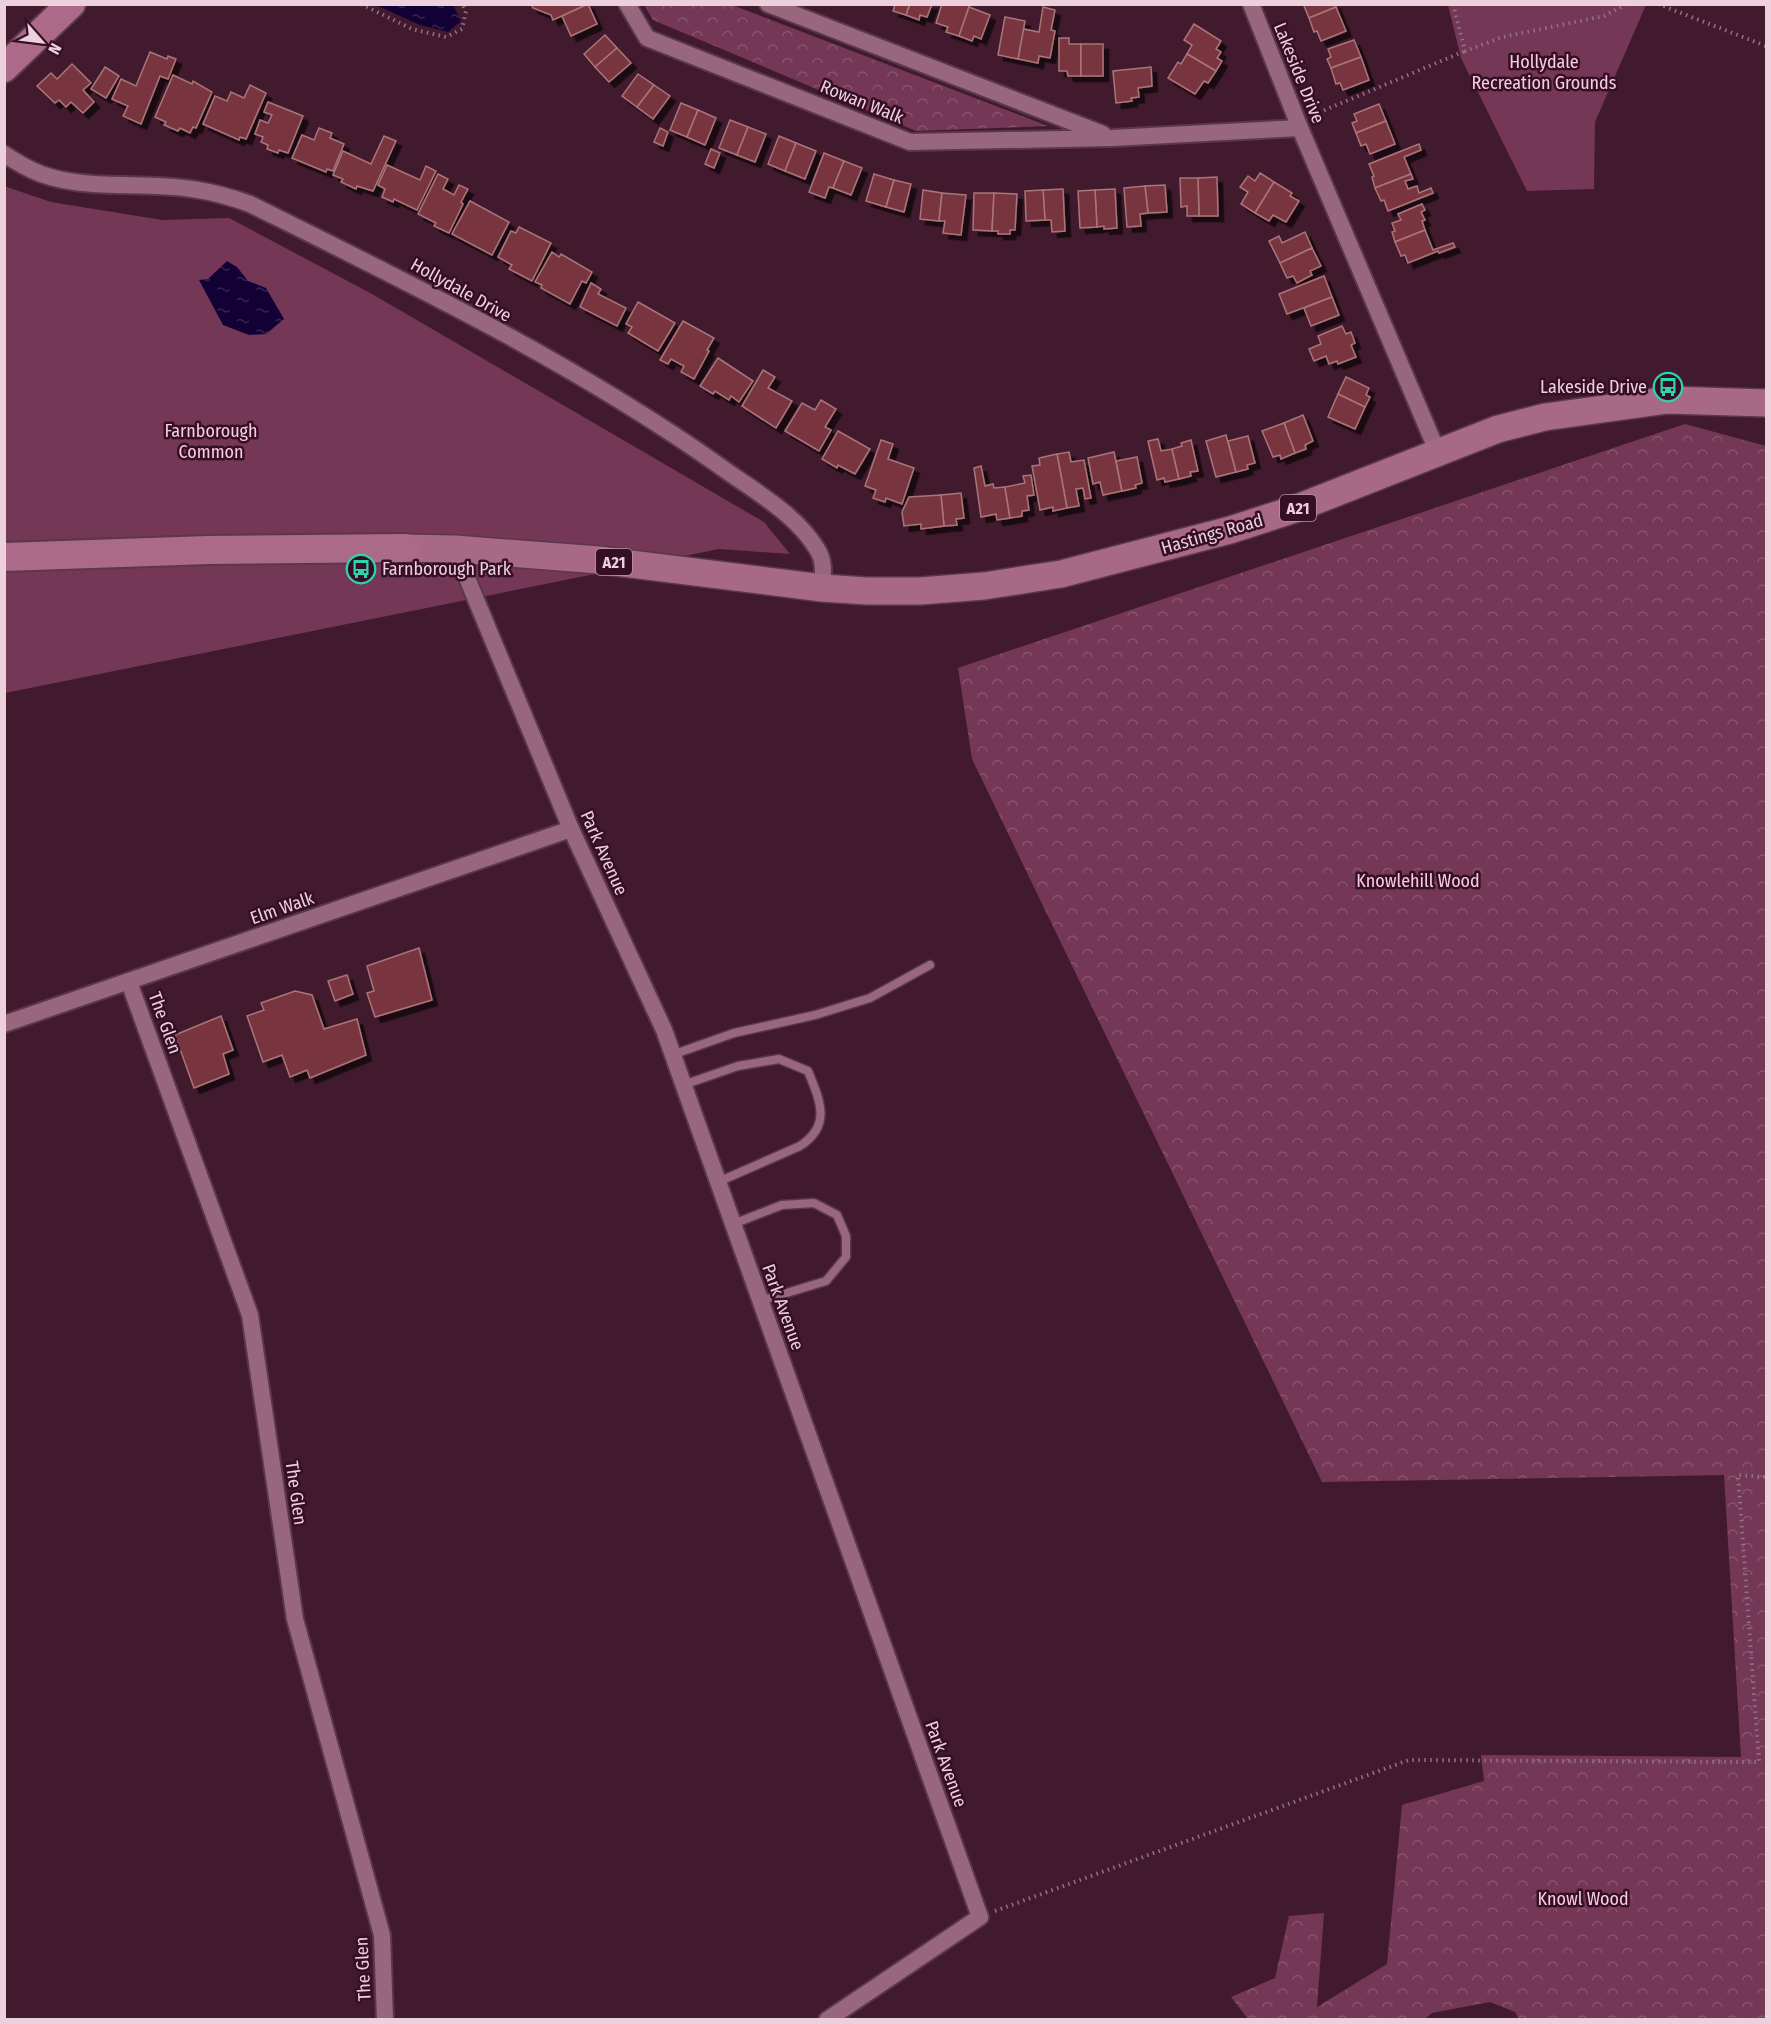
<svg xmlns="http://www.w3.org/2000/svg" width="1771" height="2024" font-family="'Fira Sans Condensed',sans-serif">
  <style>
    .forest { fill: url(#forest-crowns) }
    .park { fill: #743755 }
    .water { fill: url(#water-ripples) }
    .building { fill: #783641; stroke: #aa747a; stroke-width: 1.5; filter: url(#shadow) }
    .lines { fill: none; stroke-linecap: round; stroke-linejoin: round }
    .service-casing { stroke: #5a3849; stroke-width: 11 }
    .minor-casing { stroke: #5a3849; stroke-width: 20 }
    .primary-casing { stroke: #5a3849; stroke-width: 30 }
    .trunk-casing { stroke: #5a3849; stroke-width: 32 }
    .path { stroke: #937281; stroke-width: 4; stroke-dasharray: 1.5 4.5; stroke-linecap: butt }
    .service { stroke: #98677d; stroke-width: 8 }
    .minor { stroke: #98677d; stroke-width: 16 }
    .primary { stroke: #a76986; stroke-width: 27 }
    .trunk { stroke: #ac6a89; stroke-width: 28 }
    .labels { text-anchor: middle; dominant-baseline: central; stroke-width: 5; stroke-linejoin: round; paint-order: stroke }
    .shield { fill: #370f24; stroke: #b697a5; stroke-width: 1.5 }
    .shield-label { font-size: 16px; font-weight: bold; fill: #ecd1dc }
    .park-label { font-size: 18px; fill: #f6cedf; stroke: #370f24 }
    .street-label { font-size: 18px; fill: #ecd1dc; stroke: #370f24 }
    .poi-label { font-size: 18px; fill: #ecd1dc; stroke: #370f24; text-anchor: end }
  </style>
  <defs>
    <pattern id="forest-crowns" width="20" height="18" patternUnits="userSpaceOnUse" patternTransform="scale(1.5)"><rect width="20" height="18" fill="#743755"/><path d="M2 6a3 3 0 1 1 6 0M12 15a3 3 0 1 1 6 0" fill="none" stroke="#88536d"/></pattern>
    <pattern id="water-ripples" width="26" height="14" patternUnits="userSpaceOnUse" patternTransform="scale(1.5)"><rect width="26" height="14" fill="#130135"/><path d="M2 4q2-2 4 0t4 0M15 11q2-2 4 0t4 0" fill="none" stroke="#362552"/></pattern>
    <filter id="shadow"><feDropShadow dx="5.5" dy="5.5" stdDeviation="0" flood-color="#0009"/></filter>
  </defs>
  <rect width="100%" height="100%" fill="#421a2e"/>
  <g class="forest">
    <path d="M644,5H732L1048,126L916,131L653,20Z"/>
    <path d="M1685,424L1766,446V2019H1519L1515,2012L1490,2002L1432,2013L1425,2019H1248L1231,1997L1275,1978L1289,1916L1324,1913L1317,2007L1387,1964L1402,1805L1484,1781L1481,1755L1741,1757L1724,1475L1322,1482L972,759L958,668Z"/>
  </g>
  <g class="park">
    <path d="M1448,5H1646L1595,122L1594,189L1527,191L1461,58Z"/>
    <path d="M4,186L51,202L162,220L229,218L372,294L764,522L790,554L719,549L5,693Z"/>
  </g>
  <g class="water">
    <path d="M376,5H453L461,21L448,32L420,25Z"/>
    <path d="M227,261L237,267L248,281L266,288L284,319L266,334L249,335L223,325L199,280L208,279Z"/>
  </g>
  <g class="building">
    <path d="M531,4H588L553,20L551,15L533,8Z"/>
    <path d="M588,4L597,24L571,36L562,16Z"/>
    <path d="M892,4H910L906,15L893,11L895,5Z"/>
    <path d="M910,4H932L927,17L920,15L919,20L906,15Z"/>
    <path d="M942,4H970L959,36L946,32L948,27L936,23Z"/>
    <path d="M1306,4H1335L1336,7L1309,18L1304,6Z"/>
    <path d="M969,7L990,15L981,39L974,36L972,41L959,36Z"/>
    <path d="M1043,7L1055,10L1051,30L1055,31L1050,58L1039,56L1038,63L1018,59L1023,29L1039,32Z"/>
    <path d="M1336,7L1346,31L1321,41L1317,31L1314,32L1309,18Z"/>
    <path d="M1005,17L1025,21L1018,59L998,55Z"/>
    <path d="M1194,24L1221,41L1216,49L1221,52L1217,58L1222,61L1216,71L1187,54L1192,45L1184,40Z"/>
    <path d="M605,35L617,48L595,67L584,54Z"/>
    <path d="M1059,38H1069V44H1081V76H1068L1067,71H1059Z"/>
    <path d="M1354,40L1361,57L1331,68L1327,59L1331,57L1328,49Z"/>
    <rect x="1081" y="44" width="22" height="32"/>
    <path d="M617,48L631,63L609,82L595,67Z"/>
    <path d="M150,52L167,59L168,56L176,59L168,79L160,76L141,124L123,116L128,106L112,99L121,79L136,86Z"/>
    <path d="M1187,54L1216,71L1208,83L1204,81L1195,94L1168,78L1178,62L1181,64Z"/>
    <path d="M1361,57L1369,80L1343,90L1340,83L1336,84L1331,68Z"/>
    <path d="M72,64L91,83L83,90L94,102L83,113L71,102L66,107L59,100L55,103L37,86L51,73L57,79Z"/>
    <path d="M105,67L119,76L106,98L91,89Z"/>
    <path d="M1151,67L1152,86L1138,88L1139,97L1131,98L1132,101L1116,103L1113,71Z"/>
    <path d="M638,74L654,85L637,107L622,96Z"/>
    <path d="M173,75L192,84L193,81L212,92L196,128L193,127L190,133L180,128L178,131L164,125L166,122L155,117Z"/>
    <path d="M250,85L266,93L246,139L240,137L239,140L203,124L215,96L227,101L231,92L244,98Z"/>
    <path d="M654,85L670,96L653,119L637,107Z"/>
    <path d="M268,102L303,116L288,153L279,150L278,153L267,149L268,145L261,142L263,137L255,134L260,120L268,123L272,115L264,112Z"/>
    <path d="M681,103L698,110L687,137L670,130Z"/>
    <path d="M1379,104L1386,121L1356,133L1352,123L1357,121L1354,114Z"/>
    <path d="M698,110L716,118L705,145L687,137Z"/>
    <path d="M730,120L748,127L737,155L719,148Z"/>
    <path d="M1386,121L1395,144L1370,154L1366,144L1361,146L1356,133Z"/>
    <path d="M748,127L766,134L755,162L737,155Z"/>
    <path d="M319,128L332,133L330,138L344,144L333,171L327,169L326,172L292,158L302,135L314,140Z"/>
    <path d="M660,128L668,132L663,146L654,142Z"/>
    <path d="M384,136L396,141L373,191L357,186L356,189L341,182L343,179L333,175L343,151L371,164Z"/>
    <path d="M779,136L796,143L785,171L768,164Z"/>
    <path d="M796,143L816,151L805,179L785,171Z"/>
    <path d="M1419,144L1421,150L1404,157L1411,174L1375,188L1372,177L1374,176L1369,164Z"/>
    <path d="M711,149L720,153L714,168L705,164Z"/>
    <path d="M824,153L844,161L833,188L829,187L825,198L809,192Z"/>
    <path d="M844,161L862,168L851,195L833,188Z"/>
    <path d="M387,165L420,180L426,166L436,171L417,210L394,199L393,202L382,197L385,189L378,185Z"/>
    <path d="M1260,173L1274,182L1255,213L1241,204L1248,192L1240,187L1248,176L1255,181Z"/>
    <path d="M438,174L448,179L443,189L454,195L459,185L468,189L461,202L463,204L449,233L434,226L436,223L418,214Z"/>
    <path d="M874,174L894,180L886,207L866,201Z"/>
    <path d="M1411,174L1413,179L1405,181L1408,189L1417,186L1419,193L1431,188L1433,193L1388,211L1384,200L1381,201L1375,188Z"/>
    <path d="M1217,177L1218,216H1199L1198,178Z"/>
    <path d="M1180,178H1198L1199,216H1187V206L1181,207Z"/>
    <path d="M894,180L911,184L904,212L886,207Z"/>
    <path d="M1274,182L1292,193L1290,196L1299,201L1286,222L1273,215L1269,221L1255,213Z"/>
    <path d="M1165,185L1167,212L1148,213L1145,186Z"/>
    <path d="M1145,186L1148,213L1140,214L1141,226L1127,227L1124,188Z"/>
    <path d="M1063,189L1065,231L1052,232L1051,220H1045L1043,190Z"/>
    <path d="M1115,189L1117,228L1104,229V226L1097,227L1095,190Z"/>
    <path d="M923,190L942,193L939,221L920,219Z"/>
    <path d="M1043,190L1045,220L1026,221L1025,191Z"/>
    <path d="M1095,190L1097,227L1080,228L1078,191Z"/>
    <path d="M942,193L966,195L961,235L943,233L945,221H939Z"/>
    <path d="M974,193H994L992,231L973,230Z"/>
    <path d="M994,193L1017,194L1015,230H1010V234H998V231H992Z"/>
    <path d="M470,201L509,222L492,255L452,234Z"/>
    <path d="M1422,204L1425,210L1421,212L1425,220L1422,221L1425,230L1395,242L1392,232L1395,231L1392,223L1401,220L1398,214Z"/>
    <path d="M519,227L551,243L532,281L509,269L512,265L498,257L511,231L516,233Z"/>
    <path d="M1425,230L1433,250L1453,243L1455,247L1439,253L1438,251L1408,263L1405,255L1401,256L1395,242Z"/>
    <path d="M1305,232L1312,248L1280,263L1269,241L1279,236L1282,243Z"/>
    <path d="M1312,248L1321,266L1310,271L1312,275L1297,283L1293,276L1287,278L1280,263Z"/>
    <path d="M552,252L559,257L561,254L592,272L586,283L582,281L570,304L541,288L542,285L535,282Z"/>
    <path d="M1324,276L1332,297L1287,314L1279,294Z"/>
    <path d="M591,283L601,289L598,294L626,308L617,326L580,307Z"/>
    <path d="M1332,297L1339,315L1311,326L1304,308Z"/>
    <path d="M638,302L675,323L658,351L628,333L632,327L626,324Z"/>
    <path d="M683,321L714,338L707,350L709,351L694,379L681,372L684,366L671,359L668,364L660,360Z"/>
    <path d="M1342,326L1346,334L1351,332L1355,343L1351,345L1356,357L1338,364L1337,361L1329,364L1326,356L1314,361L1309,349L1321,344L1318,336Z"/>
    <path d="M718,358L753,381L739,402L731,396L729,400L715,391L713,394L700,386Z"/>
    <path d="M763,370L775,377L768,388L792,401L776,428L742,406Z"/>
    <path d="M1346,377L1369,388L1366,395L1370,397L1365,407L1338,394Z"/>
    <path d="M1338,394L1365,407L1355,429L1328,417Z"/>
    <path d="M821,400L836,409L825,427L831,430L819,451L785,431L802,403L815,410Z"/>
    <path d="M1303,415L1313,441L1305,445L1306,449L1295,453L1284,423Z"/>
    <path d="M1284,423L1295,453L1281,459L1280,455L1273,457L1262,431Z"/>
    <path d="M838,431L870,449L855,474L838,465L837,468L822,459Z"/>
    <path d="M1226,435L1236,472L1216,477L1206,441Z"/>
    <path d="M1248,436L1255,463L1247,465L1248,469L1236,472L1228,441Z"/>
    <path d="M1158,439L1161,451L1172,449L1179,479L1165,482L1164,478L1157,480L1148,441Z"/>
    <path d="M881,440L893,444L888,459L914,468L902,504L886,498L885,502L873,498L876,490L865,486Z"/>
    <path d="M1191,440L1198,471L1190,472L1191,476L1179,479L1172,449L1182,446L1181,443Z"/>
    <path d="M1069,452L1071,462L1084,460L1091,498L1085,499L1083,488L1076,489L1079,506L1067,508L1057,454Z"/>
    <path d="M1114,452L1122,491L1103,495L1100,482L1093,484L1088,458Z"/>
    <path d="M1057,454L1067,508L1053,511V507L1040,510L1032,466L1040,465L1039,458Z"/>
    <path d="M1137,457L1142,483L1135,485L1136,488L1122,491L1116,461Z"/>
    <path d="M981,466L985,486L993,484L994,488L1005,487L1010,518L997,520L996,514L981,517L974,468Z"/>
    <path d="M1031,475L1034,495L1027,496L1029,510L1022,511V516L1010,518L1005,487L1025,483L1023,476Z"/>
    <path d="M961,493L964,518L956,519L957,525L944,526L941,495Z"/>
    <path d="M941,495L944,526L921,529V524L904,526L902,512L909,497Z"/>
    <path d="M419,948L432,1000L375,1017L367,993L374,991L367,966Z"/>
    <path d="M347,975L353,994L335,1001L328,981Z"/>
    <path d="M295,991L312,995L324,1029L357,1019L366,1055L310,1078L307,1070L290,1077L282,1055L263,1062L247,1016L264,1010L261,1003Z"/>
    <path d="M221,1016L233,1050L223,1054L229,1074L194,1088L175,1035Z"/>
  </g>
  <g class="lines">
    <g class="service-casing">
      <g id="service">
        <path d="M672,1055L734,1033L815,1015L870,998L930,965"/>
        <path d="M683,1085L738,1066L779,1059L808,1071C820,1101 832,1125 800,1146L718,1182"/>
        <path d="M733,1224L782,1205L814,1203L837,1215L846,1236V1257L826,1281L760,1301"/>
      </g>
    </g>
    <g class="minor-casing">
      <g id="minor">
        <path d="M627,4L647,38L910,142L1112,138L1300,128"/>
        <path d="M768,4L1103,134"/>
        <path d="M1251,4L1300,128L1438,453"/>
        <path d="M4,154C16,162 28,169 41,174C88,191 142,181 192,189C212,192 231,197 250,204C411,284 574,363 721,467C754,491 795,513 817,549C825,561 823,574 822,588"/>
        <path d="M455,549L571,829L664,1030L980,1917L827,2020"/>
        <path d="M129,982L250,1315L295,1619L382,1935L385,2020"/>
        <path d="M4,1024L571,829"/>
      </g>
    </g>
    <g class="primary-casing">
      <path id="primary" d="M405,548L455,549L599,560L822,588L867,591H920L984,586L1061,574L1230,530L1292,510L1498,429L1545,417L1668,400L1766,403"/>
    </g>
    <g class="trunk-casing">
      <g id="trunk">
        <path d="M4,68L71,4"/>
        <path d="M4,557L208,550L405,548"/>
      </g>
    </g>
    <g class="path">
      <path d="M361,4L412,29L446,37L462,29L466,11L462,4"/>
      <path d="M1453,4L1465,51L1503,37L1604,16L1627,4"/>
      <path d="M1658,4L1766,46"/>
      <path d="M1313,115L1465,51"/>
      <path d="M995,1911L1409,1760L1759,1762L1738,1475L1766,1477"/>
    </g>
    <use href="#service" class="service"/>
    <use href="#minor" class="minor"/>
    <use href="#primary" class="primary"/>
    <use href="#trunk" class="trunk"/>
  </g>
  <defs>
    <g id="bus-ring" transform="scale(1.5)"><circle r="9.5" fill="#370f24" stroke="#2dd5ab" stroke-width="1.5"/><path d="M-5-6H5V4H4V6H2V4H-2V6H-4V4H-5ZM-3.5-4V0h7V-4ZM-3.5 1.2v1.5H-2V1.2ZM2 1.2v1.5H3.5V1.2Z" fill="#2dd5ab"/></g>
  </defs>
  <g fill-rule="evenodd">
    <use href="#bus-ring" x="1668" y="387"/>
    <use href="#bus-ring" x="361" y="569"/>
  </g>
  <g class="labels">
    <g class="shield">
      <rect x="1280" y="495" width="36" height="26" rx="4.5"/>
      <rect x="596" y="549" width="36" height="26" rx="4.5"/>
    </g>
    <g class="shield-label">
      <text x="1298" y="508">A21</text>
      <text x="614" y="562">A21</text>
    </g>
    <g class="park-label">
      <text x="1544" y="62">Hollydale<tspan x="1544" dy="21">Recreation Grounds</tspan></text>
      <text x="211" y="431">Farnborough<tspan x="211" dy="21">Common</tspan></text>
      <text x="1418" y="881">Knowlehill Wood</text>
      <text x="1583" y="1899">Knowl Wood</text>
    </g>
    <g class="street-label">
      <text transform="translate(1299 73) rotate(68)">Lakeside Drive</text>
      <text transform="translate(862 102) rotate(22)">Rowan Walk</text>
      <text transform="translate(461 290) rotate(29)">Hollydale Drive</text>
      <text transform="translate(1212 534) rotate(-16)">Hastings Road</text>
      <text transform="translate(604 853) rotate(66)">Park Avenue</text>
      <text transform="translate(282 908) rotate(-19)">Elm Walk</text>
      <text transform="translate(165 1023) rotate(70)">The Glen</text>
      <text transform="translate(783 1307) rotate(70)">Park Avenue</text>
      <text transform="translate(296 1493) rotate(82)">The Glen</text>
      <text transform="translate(946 1764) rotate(70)">Park Avenue</text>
      <text transform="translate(363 1969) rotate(-93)">The Glen</text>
    </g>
    <g class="poi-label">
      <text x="1647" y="387">Lakeside Drive</text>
      <text x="382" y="569" text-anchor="start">Farnborough Park</text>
    </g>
  </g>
  <rect width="1771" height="2024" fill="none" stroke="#ecd1dc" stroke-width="12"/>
  <g transform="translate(42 42) rotate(118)" stroke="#370f24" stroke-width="4.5" paint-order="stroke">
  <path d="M0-4.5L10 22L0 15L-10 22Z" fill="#ecd1dc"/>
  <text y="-9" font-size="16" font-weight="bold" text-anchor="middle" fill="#ecd1dc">N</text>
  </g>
</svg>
